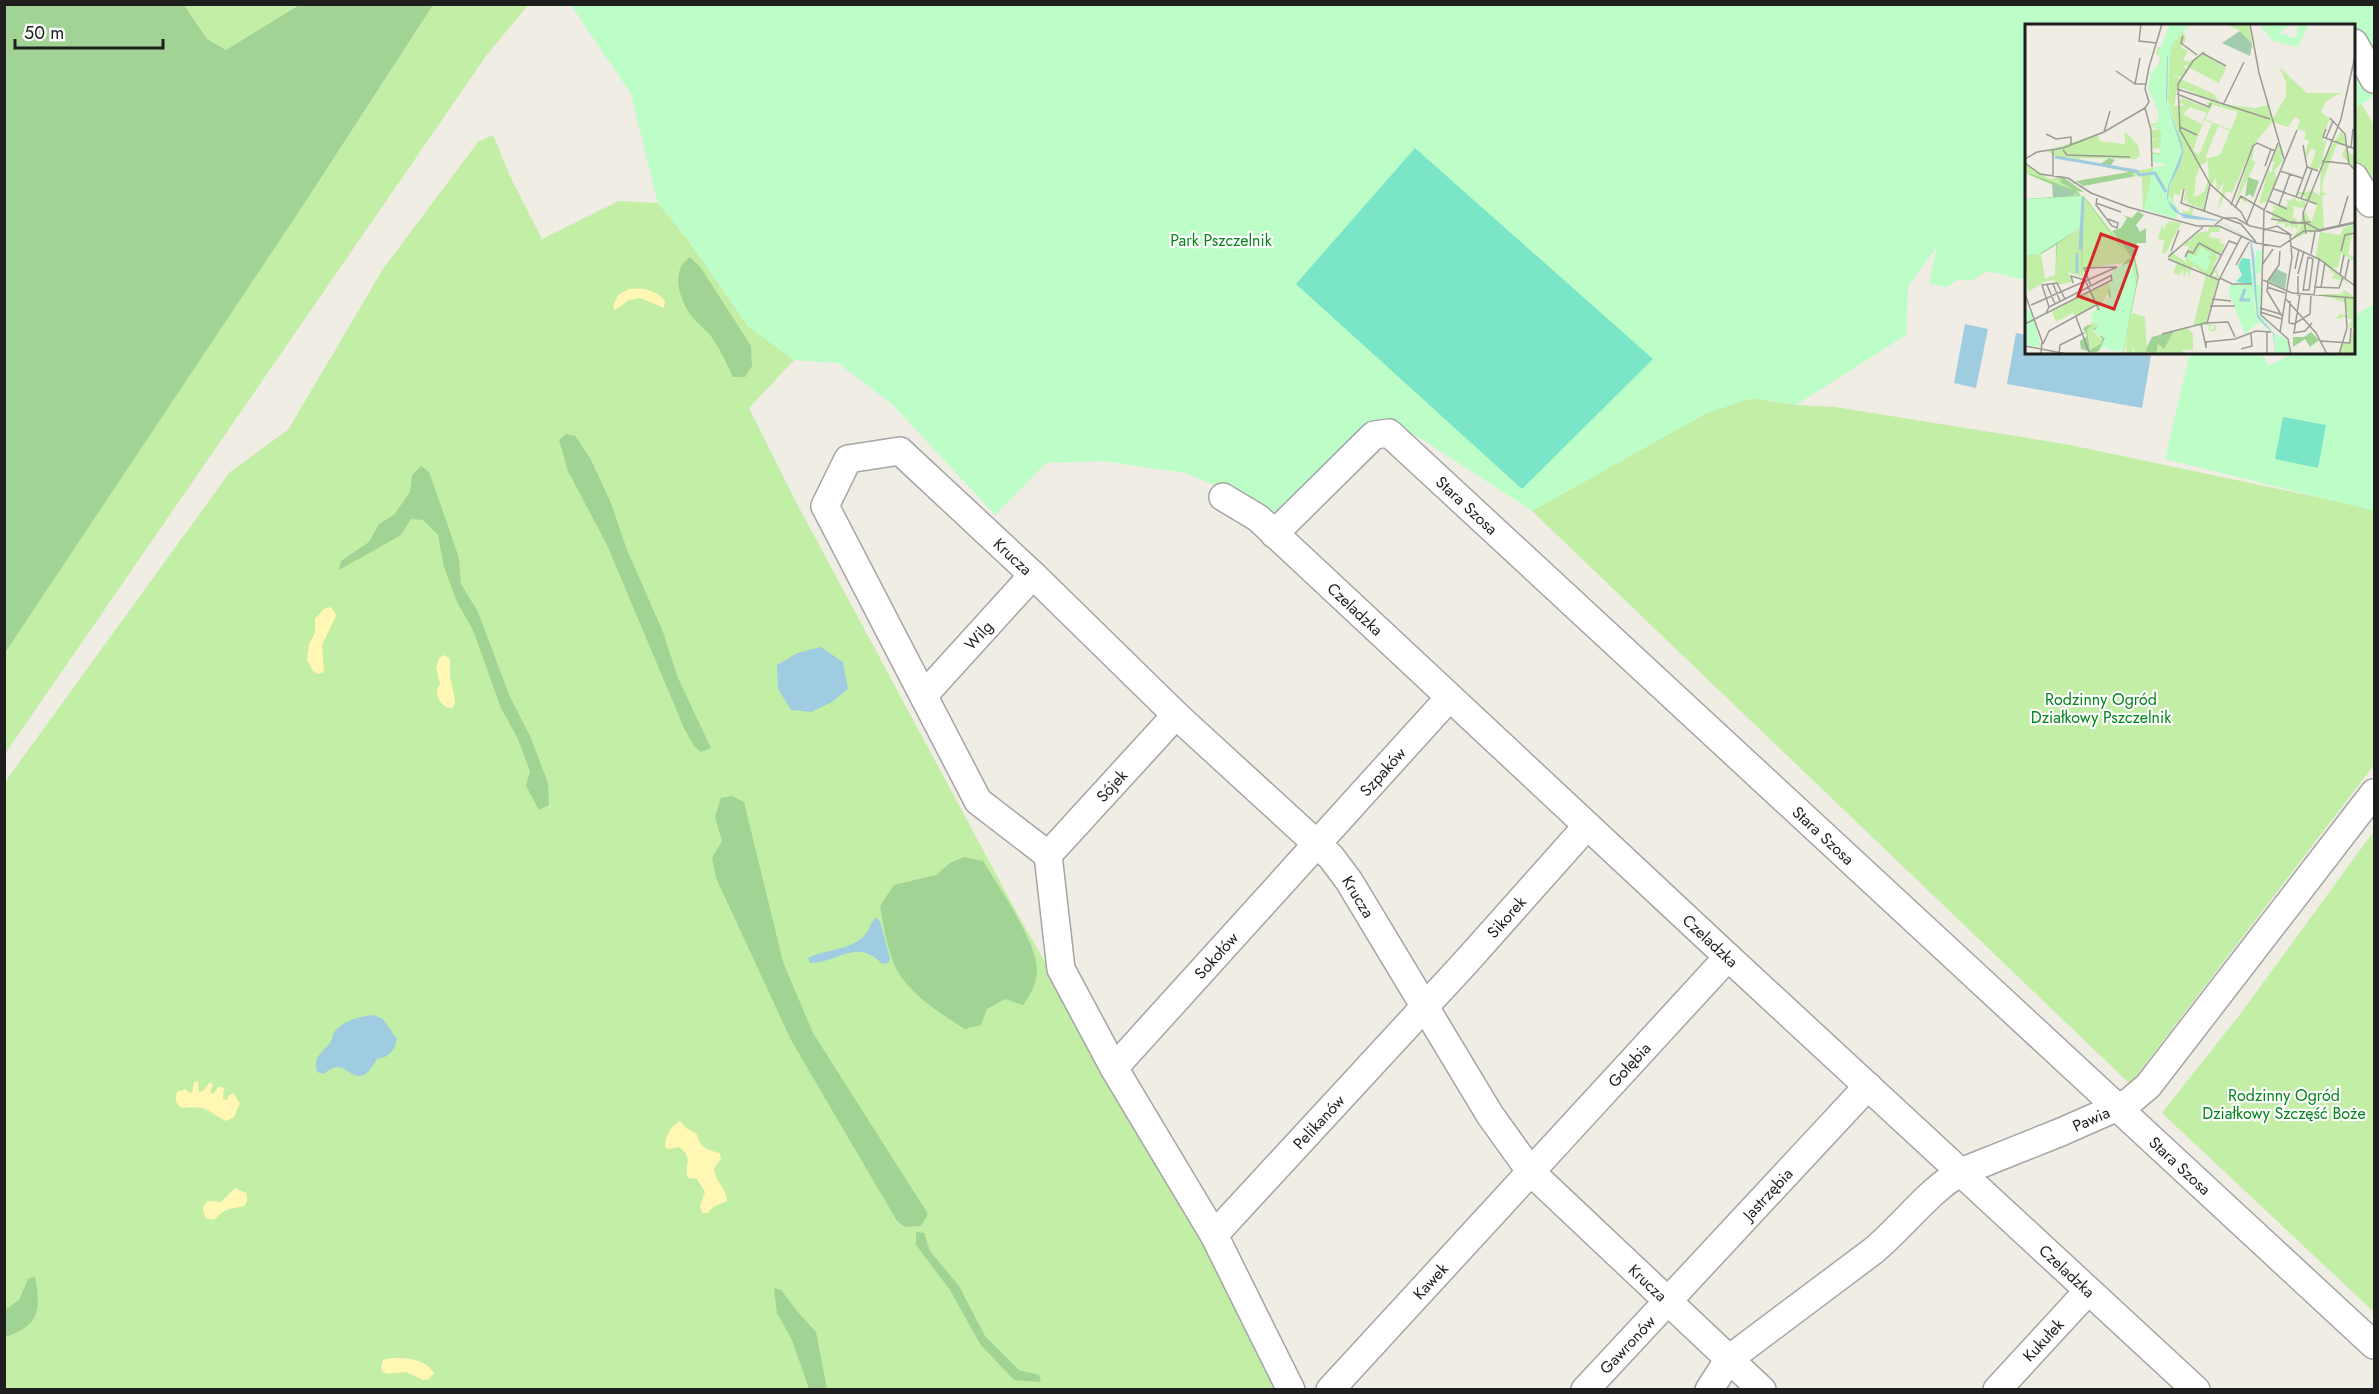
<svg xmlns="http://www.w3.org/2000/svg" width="2379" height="1394" font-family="Jost,sans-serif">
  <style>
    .grass { fill: #c2eea5 }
    .forest { fill: #a1d395 }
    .sand { fill: #fff7b3 }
    .park { fill: #bdfdc8 }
    .pitch { fill: #7be5c7 }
    .water { fill: #a0cce1 }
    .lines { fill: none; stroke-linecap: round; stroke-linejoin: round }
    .minor-casing { stroke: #a5a5a5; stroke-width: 30 }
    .minor { stroke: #fff; stroke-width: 27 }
    .labels { text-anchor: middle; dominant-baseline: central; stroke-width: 4.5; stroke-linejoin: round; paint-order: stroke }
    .park-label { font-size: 16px; fill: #03851b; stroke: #fff }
    .street-label { font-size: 16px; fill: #1e1e1e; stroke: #fff }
    .inset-river { fill: none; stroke: #a0cce1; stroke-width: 3 }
    .inset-road { fill: none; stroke: #9c9a95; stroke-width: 1.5 }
    .view { fill: #d62828; fill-opacity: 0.15; stroke: #d62828; stroke-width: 3 }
    .inset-edge { fill: none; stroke: #1e1e1e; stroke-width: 3 }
  </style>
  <rect width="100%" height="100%" fill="#f0ede4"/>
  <g class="grass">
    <path d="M184,5H299L226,50L207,39Z"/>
    <path d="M433,5H528L486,56L5,754V653L304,204Z"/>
    <path d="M2354,91L2374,125V189L2354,167Z"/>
    <path d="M493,135L510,176L542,239L619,201L658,203L688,240L748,326L794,360L749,408L796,502L1011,902L1140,1131L1281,1389H5V782L230,472L288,430L383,269L478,142Z"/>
    <path d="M1753,398L1796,405L1835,407L2065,444L2374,509V765L2130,1084L1532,511L1706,413Z"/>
    <path d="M2374,831V1312L2162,1113L2241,1013Z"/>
  </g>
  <g class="forest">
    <path d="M5,4L184,5L207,39L226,50L299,5H433L304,204L5,653Z"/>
    <path d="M690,257L701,268L751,346L752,366L745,377H733C727,364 721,351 713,339C708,331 700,326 694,319C680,303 669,270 690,257Z"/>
    <path d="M566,434L575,436L590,458L611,503L627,550L663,632L678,678L711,748L701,752L694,746L684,728L607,545L568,471L559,440Z"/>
    <path d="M421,466L429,472L448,526L459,558L461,584L478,612L510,697L530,736L548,783L549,805L539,810L526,786L530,771L517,737L501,708L473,630L457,602L444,567L438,535L423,520L411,519L401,535L339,570L341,561L369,542L379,524L394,515L410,492L412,475Z"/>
    <path d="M732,796L744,802L783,962L813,1033L928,1214L921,1226L905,1227L897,1221L791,1040L716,878L712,858L722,841L715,817L721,798Z"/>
    <path d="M964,857L983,861C998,886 1038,943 1037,971C1036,985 1031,994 1023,1005L1005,999L987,1009L981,1025L965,1029C943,1015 918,1000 902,978C889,960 884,929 880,906L894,885L936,875L950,863Z"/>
    <path d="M916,1232L924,1233L930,1251L959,1286L985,1336L1019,1370L1039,1375L1041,1382L1014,1380L980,1344L950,1290L916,1245Z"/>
    <path d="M35,1276C41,1310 40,1326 5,1337V1310L19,1300L28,1279Z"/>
    <path d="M774,1288L781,1290L797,1311L816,1332L827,1389H809L792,1340L777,1313Z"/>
  </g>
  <g class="sand">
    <path d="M628,289C643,288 655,289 665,301L664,308L640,298L629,300L615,310L613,306L618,295Z"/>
    <path d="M330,607L334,611L336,616L322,645L324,672L317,674L313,671L307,660L309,644L315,633V619L324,609Z"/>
    <path d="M444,655L449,658C451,664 450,667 450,673C450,683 455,693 455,704L452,708L446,707C438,701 434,693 440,684L436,667L439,658Z"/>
    <path d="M198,1081L199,1092L203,1091L210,1082L213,1085L210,1092L213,1094L219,1086L224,1088L223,1099L227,1100L228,1096L233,1093L240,1103L234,1117L226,1121C205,1110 208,1105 182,1108C175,1104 175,1099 177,1092L185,1089L189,1093L192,1092L194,1083Z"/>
    <path d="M680,1121L686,1128L697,1134C700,1148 707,1150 720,1153L721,1159L714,1168C715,1182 726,1187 727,1201L713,1207L708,1213H702L700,1206L705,1192L697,1179L688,1178C683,1164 695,1159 679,1147L669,1149L665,1147C665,1137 670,1126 680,1121Z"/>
    <path d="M235,1188L246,1193C251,1210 237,1206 227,1210C222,1211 218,1217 214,1220L206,1218C202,1210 201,1208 208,1201L221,1202Z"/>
    <path d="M391,1358C407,1358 424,1358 434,1373L429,1379L423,1380L406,1372L387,1374L382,1371L381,1366L383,1360Z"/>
  </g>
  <g class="park">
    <path d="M571,5H2374V96L2354,109V26H2026V280L1987,271L1973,280H1958L1946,287L1929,284L1937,247L1908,286L1906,335L1796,405L1753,398L1707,413L1532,511L1420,438L1375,420L1277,520L1223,489L1186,473L1102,461L1046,463L995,515L892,404L838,363L794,360L748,326L688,240L658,203L631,94Z"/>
    <path d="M2374,304V511L2165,459L2190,353H2261L2269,366L2292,353L2354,352V316Z"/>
  </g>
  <g class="pitch">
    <path d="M1415,148L1653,359L1522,489L1296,284Z"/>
    <path d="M2283,417L2326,425L2318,468L2275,459Z"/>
  </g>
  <g class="water">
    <path d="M1965,324L1988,329L1976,388L1954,383Z"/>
    <path d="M2016,333L2026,335V352H2129L2151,356L2142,408L2007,384Z"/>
    <path d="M821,647L843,662L848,689L832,702L811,712L791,710L778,689L777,665L798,653Z"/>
    <path d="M876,917L880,921L890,959L888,963L882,964C857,937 838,963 810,963L808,958C825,949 848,951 863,937C869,932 870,923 876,917Z"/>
    <path d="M374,1015L383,1019L397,1039C394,1051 390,1057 377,1059C374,1063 372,1068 368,1072C350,1087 346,1054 324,1074L317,1072C313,1057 321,1054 329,1044C333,1040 332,1035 335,1031C344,1020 361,1016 374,1015Z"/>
  </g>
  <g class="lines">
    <g class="minor-casing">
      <g id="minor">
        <path d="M2354,43L2374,79"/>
        <path d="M2354,177L2370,203"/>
        <path id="s1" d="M1223,497L1258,518L1728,957L2196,1390"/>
        <path id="s2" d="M1274,534L1374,435L1389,433L2374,1345"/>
        <path id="s3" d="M924,695L1033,575"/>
        <path id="s4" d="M1048,855L1176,715"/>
        <path id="s5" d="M1114,1068L1449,698"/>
        <path id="s6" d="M1214,1235L1466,962L1587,826"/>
        <path id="s7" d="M1291,1390L1214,1235L1114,1068L1061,969L1048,855L978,801L825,506L848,459L900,451L1033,575L1176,715L1331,857L1349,881L1490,1115L1531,1172L1762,1390"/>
        <path id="s8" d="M1330,1390L1728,957"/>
        <path id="s9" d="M1585,1390L1868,1086"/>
        <path id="s10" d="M1709,1390L1729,1359L1873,1251C1901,1228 1930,1189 1961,1172L2061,1132L2129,1102L2148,1086L2374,793"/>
        <path id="s11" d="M1997,1390L2088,1291"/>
      </g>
    </g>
    <use href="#minor" class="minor"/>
  </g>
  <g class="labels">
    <g class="park-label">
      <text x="1221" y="240">Park Pszczelnik</text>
      <text x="2101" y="699">Rodzinny Ogród<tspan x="2101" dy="18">Działkowy Pszczelnik</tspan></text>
      <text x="2284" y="1095">Rodzinny Ogród<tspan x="2284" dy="18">Działkowy Szczęść Boże</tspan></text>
    </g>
    <g class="street-label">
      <text stroke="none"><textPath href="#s2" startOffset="262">Stara Szosa</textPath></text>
      <text stroke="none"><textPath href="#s7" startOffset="1275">Krucza</textPath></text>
      <text stroke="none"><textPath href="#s1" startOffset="174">Czeladzka</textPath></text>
      <text stroke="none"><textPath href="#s3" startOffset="81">Wilg</textPath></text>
      <text stroke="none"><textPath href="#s5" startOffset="400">Szpaków</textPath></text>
      <text stroke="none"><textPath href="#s4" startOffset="94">Sójek</textPath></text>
      <text stroke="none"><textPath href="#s2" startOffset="748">Stara Szosa</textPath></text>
      <text stroke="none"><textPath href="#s7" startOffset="1761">Krucza</textPath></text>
      <text stroke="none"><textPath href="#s6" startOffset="432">Sikorek</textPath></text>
      <text stroke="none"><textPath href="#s1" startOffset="660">Czeladzka</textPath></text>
      <text stroke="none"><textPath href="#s5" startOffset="152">Sokołów</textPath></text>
      <text stroke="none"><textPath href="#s8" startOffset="442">Gołębia</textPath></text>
      <text stroke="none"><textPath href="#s10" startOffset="476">Pawia</textPath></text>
      <text stroke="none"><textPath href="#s6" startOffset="154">Pelikanów</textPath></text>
      <text stroke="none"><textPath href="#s2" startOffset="1234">Stara Szosa</textPath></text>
      <text stroke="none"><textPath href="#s9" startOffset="268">Jastrzębia</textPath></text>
      <text stroke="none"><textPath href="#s1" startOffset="1146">Czeladzka</textPath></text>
      <text stroke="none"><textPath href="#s8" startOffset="148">Kawek</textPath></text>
      <text stroke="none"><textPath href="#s7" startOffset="2247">Krucza</textPath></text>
      <text stroke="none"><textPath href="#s11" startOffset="68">Kukułek</textPath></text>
      <text stroke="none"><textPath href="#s9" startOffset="62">Gawronów</textPath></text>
    </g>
  </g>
  <g transform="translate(2025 24)">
    <rect width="330" height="330" fill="#f0ede4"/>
    <path d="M165,0L158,8L161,15L156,24L163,27L158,36L164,38L177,29L201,44L194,59L157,40L162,46L157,53L147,51L189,70L195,80L230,84L242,81V77L247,96L261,72V58L254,43L282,69H316L301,77L296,88L305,95L298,110V119L302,114L297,136L317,106L324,129L330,131V147L317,131L321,122L312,120L298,156L297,167L302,171H297L299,204L313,202L299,206L282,199L298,206L284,209L282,205L281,209L279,204L280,210L266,216L277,201H272L274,202L272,205L268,202L266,207V201L260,204V199L251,200L254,195L247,194V190L275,200L279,185L285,197L278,199L282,198L286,199L292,181L281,176L279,171H272L275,163L279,164L275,163L274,168H284L281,165L286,167L285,171L288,167L295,172L296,139L293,146L285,143L291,127L286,124L282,133L280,130L284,117L279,115L281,108L272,105L275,96L270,93L263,103L247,98L230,119L227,136L231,138L214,172L222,175L221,179L214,173L209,183L226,126L207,169L201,167L192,188L199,158L192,168L191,153L187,161L184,159L178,186L169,181L167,191H162L147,182L143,168L158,127L143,76L144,31L148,19ZM158,64L186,77L182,79L183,84L157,74L154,79L161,81L149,82L152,66ZM188,81L213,88L206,106L180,95ZM165,83L182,89L176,100L158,90ZM179,96L187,99L174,131L168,126ZM193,102L205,107L195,131L180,135ZM183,137L184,155L179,168L169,173L171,153L176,141ZM156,166H161L158,179L163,173L162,179L167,180L164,188L154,187L148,177L149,170L155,171ZM201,0H224L228,26L215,7ZM142,7L145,21L141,78L155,121L129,178L118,187L117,153L111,151L40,161L53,167L56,171L0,149V140L25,155H36L43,160L143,141V138H127V128L149,131L148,126L127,124V116H135L127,115V106L134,105L125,101L139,96L123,64L136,34L131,30L133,22L136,25L143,17L140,15ZM100,108L113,121L115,131L110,135L52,134L74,141L34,134L22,127L72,110L75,117L100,120ZM254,120L259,134L256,132L258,137L249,147L252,155L245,171L241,178L234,180L243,146L247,149L248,140H252L247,137ZM58,171L108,235L112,257L106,293L108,289L120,293L122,330H110L107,320L108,330H101L102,315L99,330H97L109,273L107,238L98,225L104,234L100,239L59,244L58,253L43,248L47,258L33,261L29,256L19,258L3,268L0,232L16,230L20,255L30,251L31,220L58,204ZM268,173V177L270,173L273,179L275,175V180L277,176L281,178L279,184L266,182L269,185L267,194L272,195L270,199L246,189L252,183L248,185V182H255L257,176L256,181L261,183L263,178L259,175L265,177ZM144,197L156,199L141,229L137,230L139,216L133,215L137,200L138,206ZM329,200L323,230L330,234V244L329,237L316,229L313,243L307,245L323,258L321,261V257L306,254L310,250L306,247L304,250L305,245L291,232L295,208L316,211L318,204ZM184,203H194L195,208H186L184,213L195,215L194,219L199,212L195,219L200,220L198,224L201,221L197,229H192L191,233L195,231L187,242L191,239L187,253L192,252L189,246L192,245L194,255L184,252L193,256L181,299L191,302V307H185L190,302H185V305L183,306L184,301L168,302L181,251L168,242L163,254V245L159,253L158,245L155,251L148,249L152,239L144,235L145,228L151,225L147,227L150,231L162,239L160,233L164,222H157L165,216L169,218L165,215L173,209L175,214L173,209L183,207ZM84,259L85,265L74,285L63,269ZM319,266L330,273V330H314L318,319H324L329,304L323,303L327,296L321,293L311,295L314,290L323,291L320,278L292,270H317ZM62,269L70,281L50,293L48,289L31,298L27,288ZM67,298L75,300L68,307L77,317L74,324L66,326L62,306ZM163,304L168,310V326H156L161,330H131L133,320L138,324L149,307Z" fill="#c2eea5" fill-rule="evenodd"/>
    <path d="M29,132L74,141L84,134L90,136L84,143L114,148L105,150L111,152L58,162L51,157L104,148ZM0,149L9,151L49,166L35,158L36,155L26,154L38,153L59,168L51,167L56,172H58L63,177L91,215L107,238L109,272L112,254L109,237L87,207L96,204L102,194L98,191L107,194L113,187L119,191L111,201L115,208L121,204V219H112L109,229L114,252L100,316L78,319L74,327L68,329L56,325L55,317L62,312L58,304L63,301H67L62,306L65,326L76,320L77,315L68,304L75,303L88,285L83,269L88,250L104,234L59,173L57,252L56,204L32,220L31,240V221L16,230L0,232V175L53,171ZM223,153L234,157L228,174L225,170L220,173ZM149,307L139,325L133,320L131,330L120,327L127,313ZM286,308L294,316L285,323L280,315L268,323V313H279Z" fill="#a1d395"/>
    <path d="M215,7L227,20L225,32L197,19ZM27,160L46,166L50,171L28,174ZM252,245L262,250L260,265L243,257Z" fill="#a3cbad"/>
    <path d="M145,0H165L148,19L145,31L143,76L158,127L143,168L153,188L151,195L119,185L128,144L143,141L127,138V130L135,131L136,109L133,103L126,104L132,100L134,90L123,63L127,47L136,38L133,29ZM234,0H265L254,10H262L265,14L273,12L272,0H284L273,23L248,17ZM57,172V203L14,230L0,232V175ZM175,223L188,230L182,234L186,237L181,247L162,234L164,230L172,232ZM232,226H237L236,249L231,250L232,260L237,262L235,290L249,308L233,292L226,253ZM107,238L111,261L99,323L93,328L80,323L74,327L80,314L73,311L70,306L75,300L67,298L66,290L86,273L84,259L89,244ZM205,261H228L231,293L247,307L234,298L220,310L204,270ZM0,285L7,287L16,323L0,321ZM249,309L262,315L266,330H250Z" fill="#bdfdc8"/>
    <path d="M217,234L225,235L227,260L211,258L217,251L213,242Z" fill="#7be5c7"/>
    <path d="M164,0L148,18L143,30L142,79L157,121L158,129L155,140L144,163L143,176L155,189L192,196L226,216L229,231L233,291L249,310L250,330L248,310L232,293L225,216L193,197L156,194L159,193L149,187L146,183L142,174L143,163L157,127L141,76L142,33L147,19Z" fill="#a0cce1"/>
    <path class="inset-river" d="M30,133L112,147L114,151L130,149L141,168M55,226L58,174M52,249V229M220,265L216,276H225"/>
    <path class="inset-road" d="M116,0L114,17L132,19M225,0L234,49L259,135M158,12L156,19L172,31M179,28L168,37L153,60L155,106L185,160L216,188L223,201M177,29L201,42M115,34L110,60H121M91,47L110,60M152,65L245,95M152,70L184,83L186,79M198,81L219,38M120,84L124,78L120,65L124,43L137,0M120,84L126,106L127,143M305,94L320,110L324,140M155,103L172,111M301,105L298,113L330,125M79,108L85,87M21,110L31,115L46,113V120M301,114L308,97M278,121L282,143L293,147M326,123L328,105M28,126V152M38,126L42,131L105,133M0,135L12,128L38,124L79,108L120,84M297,137L324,140L330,146M0,139L15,150L43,154L66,169L103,183L172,202H194L231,219L255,223L279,207H296M240,142L246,125M255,147L277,154M159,165L156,179L216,200L231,218M249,165L292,180M271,173L282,143M72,174L71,181L87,202L92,204L93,199L83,195M276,175L287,145M244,177L262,185M71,179L96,188M206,181L228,122L232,119L250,127M254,181L265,150M210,184L216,172L239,186M179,187L185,160M241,187L267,199L286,198M246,195L283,200L294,206L330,198M222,198L253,119M190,201L198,194H211L225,202L267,211M314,202L323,172M239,206L252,202L265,210M294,207L330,199M281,210L278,189L316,95L330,32M265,222L294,235L330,262M238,225L239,187L272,106M238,225L236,291L263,315L266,330M146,227L154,206M316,227L320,211L330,209M286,230L290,208M143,233L178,203M160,233L163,227L168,229L174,219L196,231M143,235L194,256M211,241L224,218M237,241L248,225M270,245L274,225M273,250L279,227M315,251L319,231M185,253L204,217L212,220M195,254L207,260H227M320,254L324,235M60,256L74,286M238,256L267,269L330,274M242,258L254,241L255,227M243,258L242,267L257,292M48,259L46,252L60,256M28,260L35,277M22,261L30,280M66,262L59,244L92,243M242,263L260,269M289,263L314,264L318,253M296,264L300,238M278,266H284L288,235L283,233M278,267L283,233M0,270L17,317L16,330M289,271L294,235M273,272V252M320,273L322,304M260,274L291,309L302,330M187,275L206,277M6,281L92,243M185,282H210M24,283L17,261L32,259L40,275M235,284L255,290M235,288L257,295M21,289L24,283L87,251M51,293L64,328M182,299L194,256L216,213M264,299L269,300L285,290L286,270M264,299L265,277M0,300L87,256L86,252M176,300L181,323M255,308L267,233L265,211M268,309L280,307L287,299M269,309L275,270M137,310L180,299L203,298L210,313M210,315L231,307L246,308M296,317L325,319L326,304M18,320L24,307L71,281M0,322L42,330M181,324V318L210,315M216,325L227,322L226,310M34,330L35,321L59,309M242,330V308M314,330L322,304"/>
    <path class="view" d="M76,210L112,223L89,285L53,272Z"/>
    <rect width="330" height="330" class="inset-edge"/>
  </g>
  <rect width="2379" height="1394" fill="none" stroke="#1e1e1e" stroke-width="12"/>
  <path d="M15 39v9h148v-9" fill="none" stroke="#1e1e1e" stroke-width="3"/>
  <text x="24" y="39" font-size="18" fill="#1e1e1e" stroke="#ffffff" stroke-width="4.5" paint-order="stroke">50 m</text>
</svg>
